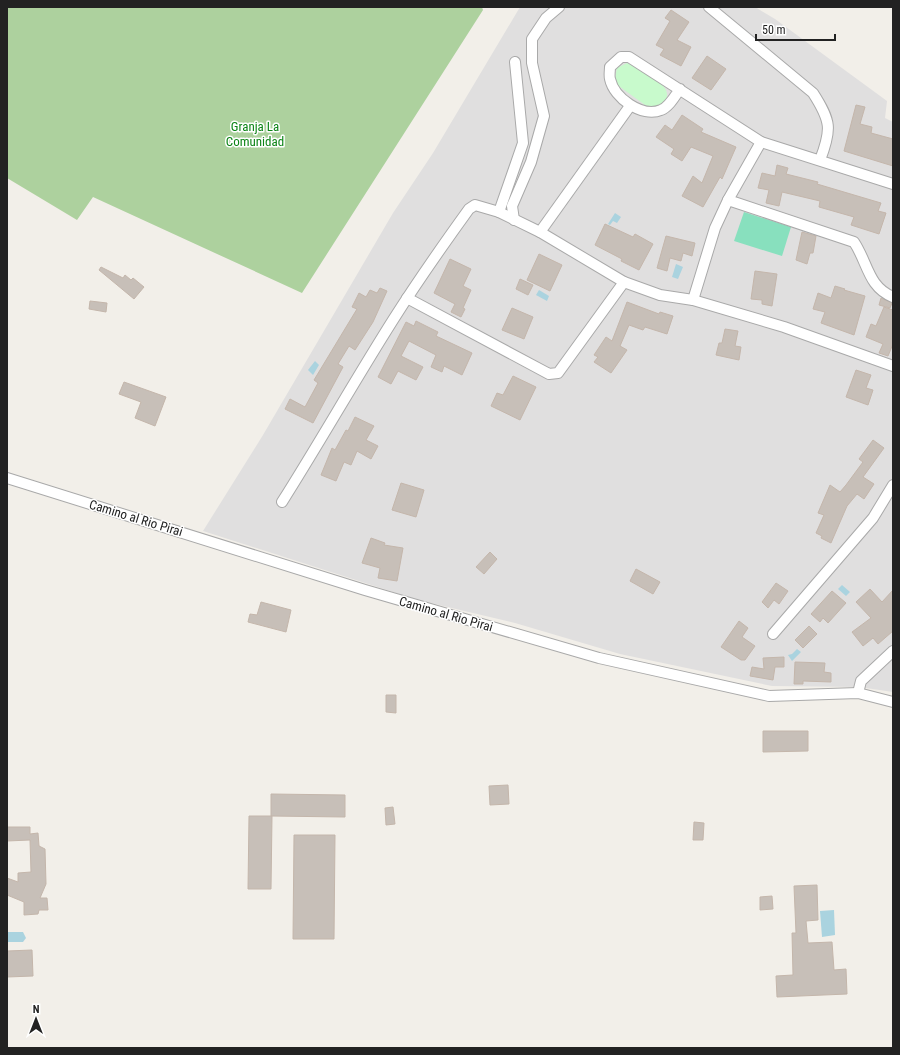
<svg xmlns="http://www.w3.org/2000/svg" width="900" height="1055" font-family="'Roboto Condensed',sans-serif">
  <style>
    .residential { fill: #e0dfdf }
    .forest { fill: #add19e }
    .park { fill: #c8facc }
    .pitch { fill: #88e0be }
    .water { fill: #aad3df }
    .building { fill: #c7bfb8; stroke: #c4b6ab }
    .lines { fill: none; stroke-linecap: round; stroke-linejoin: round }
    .street-casing { stroke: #a9a9a9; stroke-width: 12 }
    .street { stroke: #fff; stroke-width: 10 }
    .labels { text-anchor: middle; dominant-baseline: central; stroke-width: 3; stroke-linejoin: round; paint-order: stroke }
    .park-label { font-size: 13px; fill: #0c8416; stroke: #fff }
    .street-label { font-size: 13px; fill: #222; stroke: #fff }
  </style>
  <rect width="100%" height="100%" fill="#f2efe9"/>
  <path class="residential" d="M520,7H755L775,19L887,101L885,118L893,122V692L859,687L772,686L620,654L515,623L418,600L203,531L263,435L393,213L433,153Z"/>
  <path class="forest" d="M7,7H482L483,10L302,293L93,197L77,220L7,178Z"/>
  <path class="park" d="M627,63C644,68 690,95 653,108L645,105L616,84L615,78L617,68Z"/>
  <path class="pitch" d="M744,212L791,227L782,256L734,241Z"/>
  <g class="water">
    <path d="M615,213L621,217L617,223L613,221L610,225L608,224Z"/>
    <path d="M676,264L683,267L678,279L672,277Z"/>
    <path d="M539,290L549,296L547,301L536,295Z"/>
    <path d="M315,361L319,365L313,375L308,370Z"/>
    <path d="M842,585L850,592L846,596L838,589Z"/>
    <path d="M797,649L801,652L792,661L788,655L792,654Z"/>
    <path d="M834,910L835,935L822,937L820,911Z"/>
    <path d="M7,932H23L26,938L23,942H7Z"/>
  </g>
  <g class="building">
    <path d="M671,10L689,22L677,40L691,47L681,66L660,55L664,49L656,45L670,21L665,18Z"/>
    <path d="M707,56L726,69L711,90L692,78Z"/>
    <path d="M856,105L865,107L860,124L872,127L871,133L893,139V166L844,151Z"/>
    <path d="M682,115L703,129L701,132L736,147L722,179L720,177L703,207L682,196L693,176L702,183L713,156L691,147L682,161L671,154L674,149L656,137L665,125L672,130Z"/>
    <path d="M777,165L788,168L786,174L818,182L817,184L881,203L878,211L886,213L879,234L851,225L854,217L819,207L820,201L782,192L779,206L766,203L769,190L758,188L762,173L775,176Z"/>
    <path d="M605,224L633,237L635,234L653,244L639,270L621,261L622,259L595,245Z"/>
    <path d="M802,232L816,236L813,253H810L807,264L796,260Z"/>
    <path d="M666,236L695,243L692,256L683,253L681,261L670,258L667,271L657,268Z"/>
    <path d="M539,254L562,265L550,291L527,280Z"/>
    <path d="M450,259L471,269L463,286L471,290L463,308L465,309L461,317L451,312L455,304L434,293Z"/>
    <path d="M101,267L123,278L125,275L131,280L133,278L144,287L134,299L99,270Z"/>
    <path d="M755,271L777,274L772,306L762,304V300L751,299Z"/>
    <path d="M520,279L533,285L528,295L516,289Z"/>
    <path d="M835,286L845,289L844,290L865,296L854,335L821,323L825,312L813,309L818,293L831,298Z"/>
    <path d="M380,288L387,291L373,322L355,350L349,346L338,364L343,367L313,423L285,409L290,399L305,407L318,383L314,380L357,309L352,307L359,293L366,297L370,290L377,293Z"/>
    <path d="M881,298L892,303L890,308L879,305Z"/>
    <path d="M90,301L107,303L106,312L89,309Z"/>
    <path d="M627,302L659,314L660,312L673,316L667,334L645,327L643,330L629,325L620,346L627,350L611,373L594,362L598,357L594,355L606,337L612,341Z"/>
    <path d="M884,307L893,310V344L888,356L879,353L883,344L866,337L871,324L876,326Z"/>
    <path d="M512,308L533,317L524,339L502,330Z"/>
    <path d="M416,321L438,332L436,336L472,353L462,375L444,366L442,372L431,367L436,355L409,341L401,356L423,367L416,380L398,371L391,384L378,377L406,322L414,326Z"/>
    <path d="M725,329L738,331L735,346L741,347L739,360L716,355L719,343H722Z"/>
    <path d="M856,370L871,375L866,388L873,390L868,405L846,397Z"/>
    <path d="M513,376L536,387L520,420L491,406L497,393L503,395Z"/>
    <path d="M124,382L166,397L155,426L135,418L141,402L119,394Z"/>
    <path d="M355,417L374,426L366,440L378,446L371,459L357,451L351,465L344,462L336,481L321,475L332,448L335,450L346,430L348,431Z"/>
    <path d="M873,440L884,448L863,477L874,484L864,499L857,494L847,506L831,543L821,538L822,536L816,533L824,515L818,513L830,485L840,492L846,485L863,462L859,459Z"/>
    <path d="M401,483L424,490L416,517L392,510Z"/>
    <path d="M371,538L385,543L384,545L403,548L397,581L378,578L380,568L362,563Z"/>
    <path d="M490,552L497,559L484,574L476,567Z"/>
    <path d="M636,569L660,582L653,594L630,581Z"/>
    <path d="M776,583L788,591L779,604L774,600L768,608L762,602Z"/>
    <path d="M870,589L882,602L893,590V631L878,644L873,638L863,646L852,632L871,618L856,602Z"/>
    <path d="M832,591L846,603L828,623L823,618L820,622L811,614Z"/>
    <path d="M261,602L291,610L286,632L248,622L250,614L257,615Z"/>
    <path d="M739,621L748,628L742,637L755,646L745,660H741L721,647Z"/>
    <path d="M809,626L817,634L803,648L795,640Z"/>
    <path d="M784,657V667H775L773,680L750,676L752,667L764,669L763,658Z"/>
    <path d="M795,662L825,663L824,672L831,673V682L803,681V684H794Z"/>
    <path d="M386,695H396V713L386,712Z"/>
    <path d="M763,731H808V751L763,752Z"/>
    <path d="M508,785L509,804L490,805L489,786Z"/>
    <path d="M271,794L345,795V817L271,816Z"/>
    <path d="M393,807L395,824L386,825L385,808Z"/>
    <path d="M249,816H272L271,889H248Z"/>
    <path d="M694,822L704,823L703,840H693Z"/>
    <path d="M7,827H30V834L38,833L39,846L45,849L46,884L40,898H47L48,910H39L38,914L24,915V902L7,895V878L18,882V873L31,872L30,840L7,841Z"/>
    <path d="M294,835H335L334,939H293Z"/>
    <path d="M817,885L818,920L806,921L808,943L832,942L834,970L846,969L847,994L777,997L776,976L793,975L792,933H796L794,886Z"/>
    <path d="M772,896L773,909L760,910V897Z"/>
    <path d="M32,950L33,976L7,977V951Z"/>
  </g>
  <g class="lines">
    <g class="street-casing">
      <g id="street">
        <path d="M709,7L813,93C831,121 832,129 820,160"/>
        <path d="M680,89C675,96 669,107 661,110C642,118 614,98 610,79C609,76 610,70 610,67L621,57H629L761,142L893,184"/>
        <path d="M728,200L854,242C868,263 868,287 893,297"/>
        <path d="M499,212L523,143L515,62"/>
        <path d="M514,220L512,206L531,162L544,116L532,63V39L546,18L559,7"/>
        <path d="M540,232L630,106"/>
        <path d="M407,298L549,374L558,373L624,282"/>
        <path d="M693,300L715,228L728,200L761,142"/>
        <path d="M7,478L365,590L599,658L769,696L858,693L893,702"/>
        <path d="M282,502C320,442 355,380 393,320C417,282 443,245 469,209L475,205L499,212L540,232L624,282L660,295L693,300L784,327L893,366"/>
        <path d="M773,634L873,518L893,485"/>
        <path d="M858,693L861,681L893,651"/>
      </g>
    </g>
    <use href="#street" class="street"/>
  </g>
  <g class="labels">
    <g class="park-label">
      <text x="255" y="126">Granja La<tspan x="255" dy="15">Comunidad</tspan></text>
    </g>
    <g class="street-label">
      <text transform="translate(136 518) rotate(17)">Camino al Rio Pirai</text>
      <text transform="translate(446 614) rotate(16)">Camino al Rio Pirai</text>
    </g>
  </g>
  <rect width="900" height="1055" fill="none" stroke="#222222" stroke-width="16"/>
  <g transform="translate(36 1019)" stroke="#ffffff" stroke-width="3" paint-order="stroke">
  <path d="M0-3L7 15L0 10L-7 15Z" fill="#222222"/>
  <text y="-6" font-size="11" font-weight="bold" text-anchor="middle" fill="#222222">N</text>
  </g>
  <path d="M756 34v6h79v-6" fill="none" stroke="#222222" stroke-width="2"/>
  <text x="762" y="34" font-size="12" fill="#222222" stroke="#ffffff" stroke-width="3" paint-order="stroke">50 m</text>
</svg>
